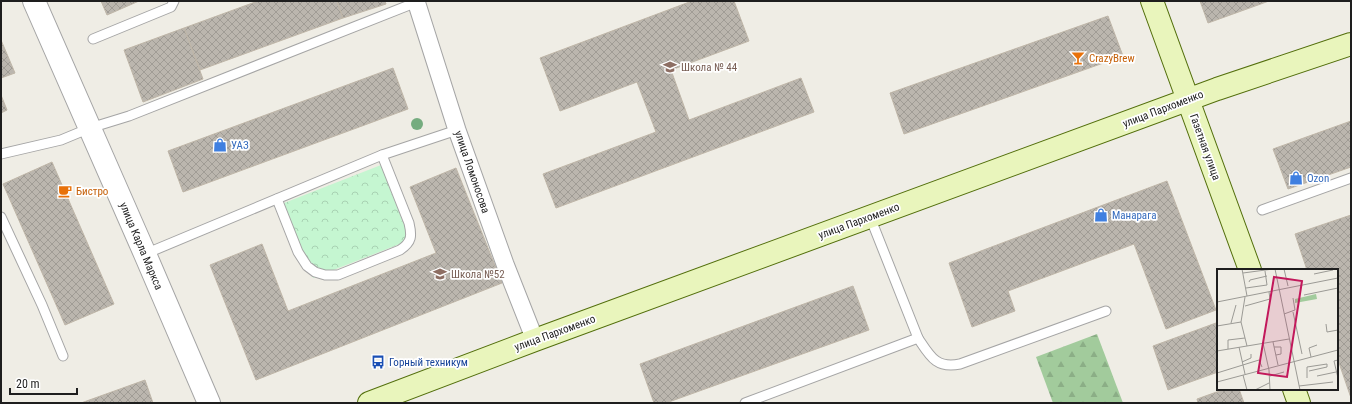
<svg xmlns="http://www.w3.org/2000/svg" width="1352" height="404" font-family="'Roboto Condensed',sans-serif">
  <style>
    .forest { fill: url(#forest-firs) }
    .park { fill: url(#park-crowns) }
    .building { fill: url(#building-cross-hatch); stroke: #bfb6a8 }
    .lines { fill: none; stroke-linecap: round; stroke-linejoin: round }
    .service-casing { stroke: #a5a5a5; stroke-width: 11 }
    .minor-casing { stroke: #a5a5a5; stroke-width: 19 }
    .tertiary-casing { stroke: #a5a5a5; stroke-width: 24 }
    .secondary-casing { stroke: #536f0c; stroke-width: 24 }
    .service { stroke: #fff; stroke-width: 9 }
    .minor { stroke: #fff; stroke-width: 17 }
    .tertiary { stroke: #fff; stroke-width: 22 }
    .secondary { stroke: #e9f5bc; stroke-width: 22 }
    .tree { fill: #75ac7f }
    .labels { text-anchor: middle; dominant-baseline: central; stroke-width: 3.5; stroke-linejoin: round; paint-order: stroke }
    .food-label { font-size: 11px; fill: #c56008; stroke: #fff; text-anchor: start }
    .education-label { font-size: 11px; fill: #785e54; stroke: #fff; text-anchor: start }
    .street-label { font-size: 11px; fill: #1e1e1e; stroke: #fff }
    .shop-label { font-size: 11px; fill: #366cbe; stroke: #fff; text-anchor: start }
    .transit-label { font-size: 11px; fill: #164399; stroke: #fff; text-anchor: start }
    .inset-road { fill: none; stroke: #9b9a95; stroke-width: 1 }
    .view { fill: #c2185b; fill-opacity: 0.15; stroke: #c2185b; stroke-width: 2 }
    .inset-edge { fill: none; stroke: #1e1e1e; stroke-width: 2 }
  </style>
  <defs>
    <pattern id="forest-firs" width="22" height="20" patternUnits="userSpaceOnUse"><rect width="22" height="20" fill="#a2cb9c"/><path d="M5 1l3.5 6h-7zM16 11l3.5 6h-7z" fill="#8bae86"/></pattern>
    <pattern id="park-crowns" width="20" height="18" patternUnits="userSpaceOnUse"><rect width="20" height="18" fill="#c5f6d1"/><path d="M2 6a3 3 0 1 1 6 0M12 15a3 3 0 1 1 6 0" fill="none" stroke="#a9d2b3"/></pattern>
    <pattern id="building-cross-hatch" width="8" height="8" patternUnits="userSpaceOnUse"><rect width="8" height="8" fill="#bbb6ae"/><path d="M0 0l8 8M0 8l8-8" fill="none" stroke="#a09c95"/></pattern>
  </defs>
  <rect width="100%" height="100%" fill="#efede5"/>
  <path class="forest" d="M1097,334L1123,403H1053L1036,357Z"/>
  <path class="park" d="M381,165L410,240L313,278L284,203Z"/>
  <g class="building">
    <path d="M101,1H139L107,15Z"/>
    <path d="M258,1H337L343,18L200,70L184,28Z"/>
    <path d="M337,1H385L386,4L343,18Z"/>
    <path d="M692,1H734L749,41L671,70L689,120L801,78L814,112L556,208L543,174L656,132L637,82L560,111L540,58Z"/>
    <path d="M1200,1H1269L1208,23Z"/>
    <path d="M1108,16L1123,56L904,134L890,93Z"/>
    <path d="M184,28L203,79L143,102L124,50Z"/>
    <path d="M1,40L15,73L1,78Z"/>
    <path d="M393,68L408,109L183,192L168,151Z"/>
    <path d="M1,95L7,110L1,113Z"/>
    <path d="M1351,121V167L1288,189L1273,149Z"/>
    <path d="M52,162L114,304L65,325L3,184Z"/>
    <path d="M456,168L502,283L256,380L210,265L262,244L288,311L436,253L410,187Z"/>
    <path d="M1167,181L1216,310L1166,329L1134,244L1008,291L1015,311L972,327L949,263Z"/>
    <path d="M1351,215V398L1337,357V270H1307L1295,234Z"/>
    <path d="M853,286L869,330L666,403H654L640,364Z"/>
    <path d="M1216,323L1218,330V372L1168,390L1153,346Z"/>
    <path d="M145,380L153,403H81Z"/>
    <path d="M1225,389H1239L1244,403H1198L1197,399Z"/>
  </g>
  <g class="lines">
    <g class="service-casing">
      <g id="service">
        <path d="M93,39L171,7L174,1"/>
        <path d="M1,154L61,140L90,128L129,116L417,2"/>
        <path d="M277,199L298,252L307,266L315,272L325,275H338L400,250C412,242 412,236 409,223L382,155"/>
        <path d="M1262,210L1351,178"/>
        <path d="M1,217L42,305L63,356"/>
        <path d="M870,217L918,338C930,356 936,369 960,364L1106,311"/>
        <path d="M145,254L382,155L457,130"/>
        <path d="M745,403L918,338"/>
      </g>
    </g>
    <g class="minor-casing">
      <path id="minor" d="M416,1L457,130L505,264L535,340"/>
    </g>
    <g class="tertiary-casing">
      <path id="tertiary" d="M34,1L145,254L209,403"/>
    </g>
    <g class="secondary-casing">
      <g id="secondary">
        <path d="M1152,1L1250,270"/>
        <path d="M1294,389L1299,403"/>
        <path d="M369,403L535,340L1217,89L1351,44"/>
      </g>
    </g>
    <use href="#service" class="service"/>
    <use href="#minor" class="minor"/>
    <use href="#tertiary" class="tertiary"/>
    <use href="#secondary" class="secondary"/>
  </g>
  <circle class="tree" cx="417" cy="124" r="6"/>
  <defs>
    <g id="bar-bare" transform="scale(1.08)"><path d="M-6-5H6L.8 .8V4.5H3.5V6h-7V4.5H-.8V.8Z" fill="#e8710a" stroke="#fff" stroke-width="2.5" paint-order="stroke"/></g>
    <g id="school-bare" transform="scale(1.08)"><path d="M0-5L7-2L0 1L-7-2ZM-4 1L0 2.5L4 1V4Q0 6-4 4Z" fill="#8d6e63" stroke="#fff" stroke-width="2.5" paint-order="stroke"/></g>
    <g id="shop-bare" transform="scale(1.08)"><path d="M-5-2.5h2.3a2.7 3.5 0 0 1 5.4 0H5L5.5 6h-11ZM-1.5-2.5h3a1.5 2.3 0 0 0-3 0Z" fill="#3f7fe0" stroke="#fff" stroke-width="2.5" paint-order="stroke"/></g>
    <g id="cafe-bare" transform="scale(1.08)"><path d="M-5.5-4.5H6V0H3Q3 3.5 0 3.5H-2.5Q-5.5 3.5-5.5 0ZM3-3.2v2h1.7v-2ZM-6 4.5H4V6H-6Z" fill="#e8710a" stroke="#fff" stroke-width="2.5" paint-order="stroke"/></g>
    <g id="bus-bare" transform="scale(1.08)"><path d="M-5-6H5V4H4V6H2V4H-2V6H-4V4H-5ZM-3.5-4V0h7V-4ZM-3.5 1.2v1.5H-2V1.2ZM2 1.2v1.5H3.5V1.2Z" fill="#1a4fb4" stroke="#fff" stroke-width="2.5" paint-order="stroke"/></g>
  </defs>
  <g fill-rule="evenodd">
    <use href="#bar-bare" x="1078" y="58"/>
    <use href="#school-bare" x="670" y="67"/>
    <use href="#shop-bare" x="220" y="145"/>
    <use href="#shop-bare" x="1296" y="178"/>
    <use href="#cafe-bare" x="65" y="191"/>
    <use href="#shop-bare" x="1101" y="215"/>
    <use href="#school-bare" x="440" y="274"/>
    <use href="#bus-bare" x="378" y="362"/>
  </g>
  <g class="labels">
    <g class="food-label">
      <text x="1089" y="58">CrazyBrew</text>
      <text x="76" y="191">Бистро</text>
    </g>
    <g class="education-label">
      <text x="681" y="67">Школа № 44</text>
      <text x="451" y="274">Школа №52</text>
    </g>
    <g class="street-label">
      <text transform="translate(1163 109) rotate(-21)">улица Пархоменко</text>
      <text transform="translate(1205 147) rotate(70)">Газетная улица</text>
      <text transform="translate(472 172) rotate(71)">улица Ломоносова</text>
      <text transform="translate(859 221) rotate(-20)">улица Пархоменко</text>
      <text transform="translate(141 246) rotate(67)">улица Карла Маркса</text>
      <text transform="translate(555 333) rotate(-20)">улица Пархоменко</text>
    </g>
    <g class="shop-label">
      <text x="231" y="145">УАЗ</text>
      <text x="1307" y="178">Ozon</text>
      <text x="1112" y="215">Манарага</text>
    </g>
    <g class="transit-label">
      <text x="389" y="362">Горный техникум</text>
    </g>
  </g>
  <g transform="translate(1217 269)">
    <rect width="121" height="121" fill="#efede5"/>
    <path d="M99,25L100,30L78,34V30Z" fill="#a2cb9c"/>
    <path class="inset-road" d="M25,0L30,27M58,0L83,121M67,0L71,17M26,4L56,0M97,5L116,1L115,0M32,13L33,11L50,7M29,19L50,16L48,2M87,26L121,19M28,28L24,53L30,77M0,33L121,9M28,37L53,30L52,23M76,43L85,85M67,45L78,41L76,29M14,54L19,36M109,55L110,63L121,61M0,57L24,53M56,73L61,96M46,74L52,101L53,121M22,78L28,105M57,78H64V85L59,86M11,80V71L28,69M0,82L72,70M94,88L92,79L100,76M121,91L117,92L121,109M25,93L34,89V85M0,104L42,91L45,98M26,106L30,121M53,107L67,103M100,107L119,103M90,109V98L110,95V98L92,102M0,113L121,81M82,117L116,113M38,121L52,114"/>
    <path class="view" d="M57,8L85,12L70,108L41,104Z"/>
    <rect width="121" height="121" class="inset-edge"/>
  </g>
  <rect width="1352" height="404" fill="none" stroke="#1e1e1e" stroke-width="4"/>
  <path d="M10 388v6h67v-6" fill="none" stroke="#1e1e1e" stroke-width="2"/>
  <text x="16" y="388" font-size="12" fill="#1e1e1e" stroke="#ffffff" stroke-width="3" paint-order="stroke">20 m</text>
</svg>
